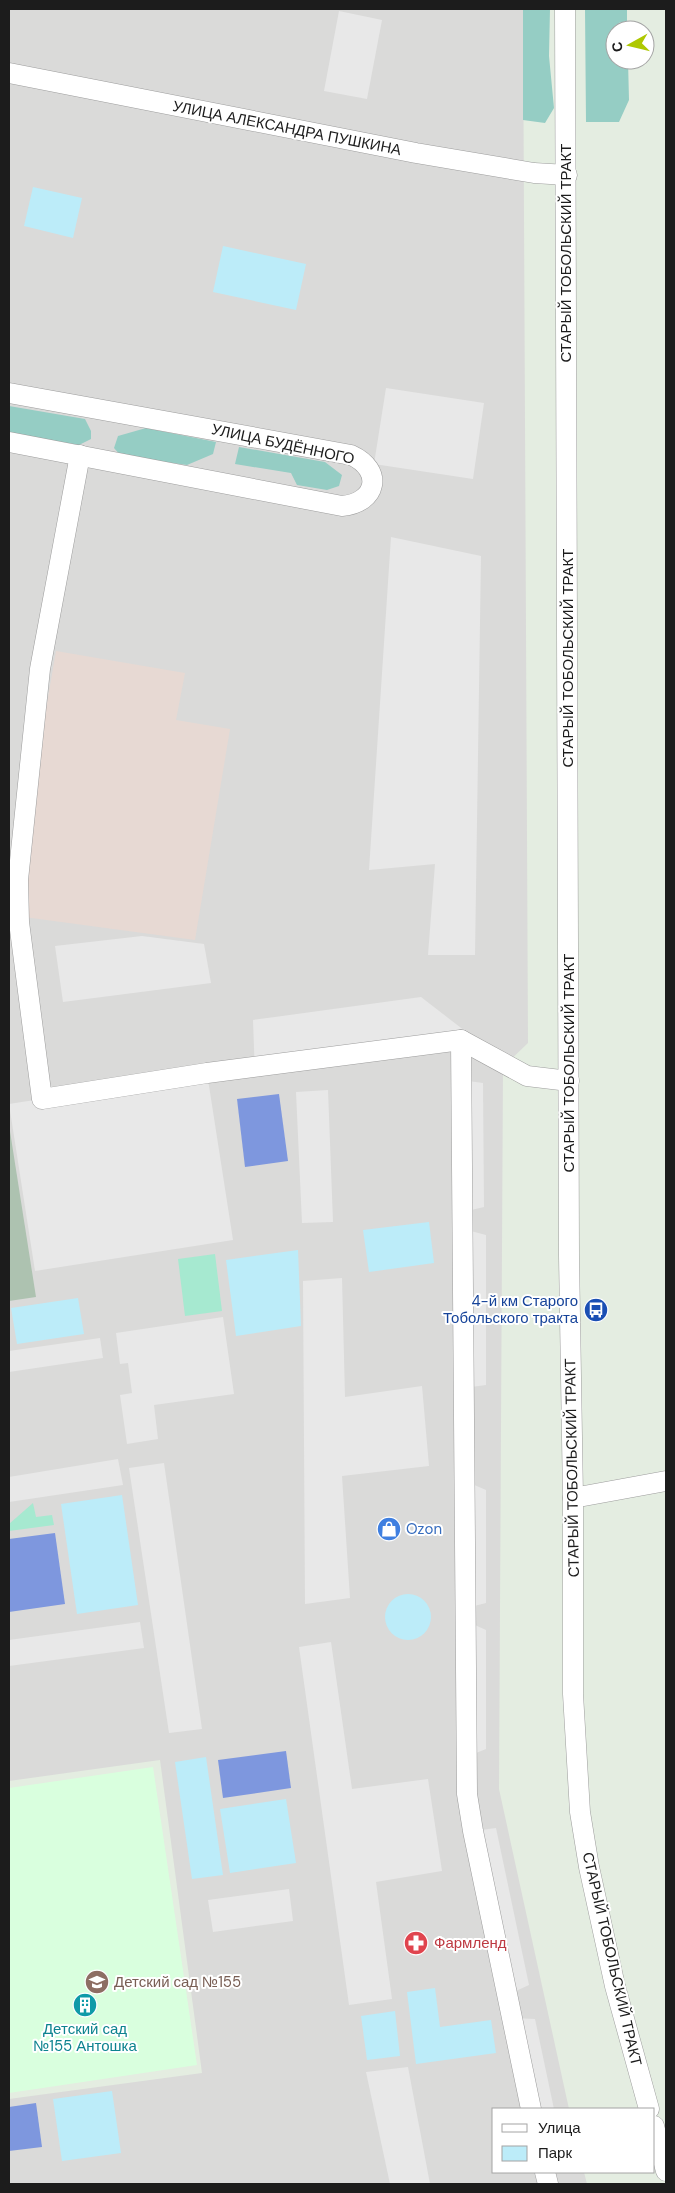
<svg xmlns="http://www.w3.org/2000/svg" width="675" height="2193" font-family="'DM Sans',sans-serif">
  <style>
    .residential { fill: #dadad9 }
    .industrial { fill: #e7d9d3 }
    .education { fill: #d9ffde }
    .construction { fill: #adc2b0 }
    .grass { fill: #a6e9d0 }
    .forest { fill: #95cdc4 }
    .park { fill: #bcecf9 }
    .pitch { fill: #7e97de }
    .parking { fill: #e8e8e8 }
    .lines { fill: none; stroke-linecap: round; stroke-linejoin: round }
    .minor-casing { stroke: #9d9d9d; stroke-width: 21 }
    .minor { stroke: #fff; stroke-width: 20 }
    .labels { text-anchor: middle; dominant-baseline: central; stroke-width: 4; stroke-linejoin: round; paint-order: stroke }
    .street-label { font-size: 15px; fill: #1c1c1c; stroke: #fff }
    .transit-label { font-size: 15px; fill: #164399; stroke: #fff; text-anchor: end }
    .shop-label { font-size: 15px; fill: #366cbe; stroke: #fff; text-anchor: start }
    .health-label { font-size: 15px; fill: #be3a42; stroke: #fff; text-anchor: start }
    .education-label { font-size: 15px; fill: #785e54; stroke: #fff; text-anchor: start }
    .culture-label { font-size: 15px; fill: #0d838f; stroke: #fff }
  </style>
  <rect width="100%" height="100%" fill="#e4ede1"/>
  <path class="residential" d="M9,9H523L528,1043L503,1067L499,1789L569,2109H494V2172H584L587,2184H9V2099L202,2073L160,1760L9,1781Z"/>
  <path class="industrial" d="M56,651L185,673L176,720L230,729L195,940L24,917L23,842Z"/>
  <path class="education" d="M153,1767L197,2065L9,2093V1788Z"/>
  <path class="construction" d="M9,1125L36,1297L9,1301Z"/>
  <g class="grass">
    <path d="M215,1254L222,1311L185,1316L178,1259Z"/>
    <path d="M33,1503L36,1517L52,1515L54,1525L9,1531V1524Z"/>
  </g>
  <g class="forest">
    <path d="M523,9H550L549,56L554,108L545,123L523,120Z"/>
    <path d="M585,9H627V30H615V60H628L629,100L619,122H586Z"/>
    <path d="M9,406L85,419L91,431V439L79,445L9,433Z"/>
    <path d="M146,428L216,442L213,454L187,465L121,456L114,448L118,436Z"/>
    <path d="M239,447L325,462L342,475L339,486L327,490L297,485L291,473L235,464Z"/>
  </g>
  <g class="park">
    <path d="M33,187L82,198L73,238L24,226Z"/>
    <path d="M223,246L306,264L296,310L213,292Z"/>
    <path d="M429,1222L434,1263L369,1272L363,1230Z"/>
    <path d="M298,1250L301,1326L236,1336L226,1260Z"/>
    <path d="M78,1298L84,1334L17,1344L11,1308Z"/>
    <path d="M122,1495L138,1605L77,1614L61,1504Z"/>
    <circle cx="408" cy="1617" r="23"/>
    <path d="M206,1757L223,1875L192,1879L175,1762Z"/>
    <path d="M286,1799L296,1863L230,1873L220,1809Z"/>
    <path d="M435,1988L440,2027L491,2020L496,2053L416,2064L407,1992Z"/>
    <path d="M395,2011L400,2056L367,2060L361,2016Z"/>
    <path d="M112,2091L121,2153L62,2161L53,2099Z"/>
  </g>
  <g class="pitch">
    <path d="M279,1094L288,1161L245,1167L237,1099Z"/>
    <path d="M55,1533L65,1604L9,1612V1539Z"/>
    <path d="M286,1751L291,1788L223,1798L218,1760Z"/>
    <path d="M36,2103L42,2147L9,2151V2107Z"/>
  </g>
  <g class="parking">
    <path d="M339,11L382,20L367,99L324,91Z"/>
    <path d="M386,388L484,403L473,479L374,464Z"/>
    <path d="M391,537L481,556L475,955H428L435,864L369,870Z"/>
    <path d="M142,936L204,944L211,983L63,1002L55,946Z"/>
    <path d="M421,997L465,1031L255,1076L253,1020Z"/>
    <path d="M207,1073L233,1240L35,1271L9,1104Z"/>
    <path d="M461,1080L483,1083L484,1207L463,1212Z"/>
    <path d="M328,1090L333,1222L302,1223L296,1092Z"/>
    <path d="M463,1229L486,1235V1385L464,1388Z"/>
    <path d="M342,1278L345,1397L422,1386L429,1466L342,1476L350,1598L305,1604L303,1281Z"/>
    <path d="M223,1317L234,1394L154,1405L158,1439L127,1444L120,1395L132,1393L128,1363L120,1364L116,1333Z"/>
    <path d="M100,1338L103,1358L9,1372V1351Z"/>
    <path d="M118,1459L123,1485L9,1502V1477Z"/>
    <path d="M164,1463L202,1729L169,1733L129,1468Z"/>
    <path d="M465,1481L486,1490V1603L466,1608Z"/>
    <path d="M466,1621L486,1630V1749L466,1757Z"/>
    <path d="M140,1622L144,1648L9,1666V1640Z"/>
    <path d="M331,1642L352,1789L428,1779L442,1871L376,1882L392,1999L349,2005L299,1647Z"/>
    <path d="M496,1828L529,1985L507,1995L473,1831Z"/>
    <path d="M289,1889L293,1921L213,1932L208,1900Z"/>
    <path d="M512,2018L535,2019L554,2109H531Z"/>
    <path d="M408,2067L430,2184H390L366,2072Z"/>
  </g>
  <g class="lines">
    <g class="minor-casing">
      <g id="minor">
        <path d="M565,9L569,1256L573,1498V1694L580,1812L589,1867L615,1986L649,2109"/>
        <path d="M9,73L416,153L534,173L567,175"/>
        <path d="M9,393L351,455C384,470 377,503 342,506L9,442"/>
        <path d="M80,455L40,669L18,880L19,922L42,1099L207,1073L461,1040L527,1076L569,1081"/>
        <path d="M461,1040L467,1794L473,1831L531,2109"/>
        <path d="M573,1498L666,1481"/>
        <path d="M654,2126L666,2171"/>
        <path d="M545,2172L548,2184"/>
      </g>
    </g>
    <use href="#minor" class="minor"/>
  </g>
  <defs>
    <g id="bus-disc" transform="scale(1.25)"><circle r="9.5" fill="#1a4fb4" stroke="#fff"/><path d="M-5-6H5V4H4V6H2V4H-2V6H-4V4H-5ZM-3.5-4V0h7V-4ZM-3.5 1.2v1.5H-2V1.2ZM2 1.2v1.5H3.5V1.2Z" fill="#fff"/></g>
    <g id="shop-disc" transform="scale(1.25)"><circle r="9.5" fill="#3f7fe0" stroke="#fff"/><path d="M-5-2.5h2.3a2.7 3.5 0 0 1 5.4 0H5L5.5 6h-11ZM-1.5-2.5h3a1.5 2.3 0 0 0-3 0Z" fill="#fff"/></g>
    <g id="pharmacy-disc" transform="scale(1.25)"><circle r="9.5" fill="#e0444e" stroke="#fff"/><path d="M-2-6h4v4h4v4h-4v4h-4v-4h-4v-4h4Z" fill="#fff"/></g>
    <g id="school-disc" transform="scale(1.25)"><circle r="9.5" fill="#8d6e63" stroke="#fff"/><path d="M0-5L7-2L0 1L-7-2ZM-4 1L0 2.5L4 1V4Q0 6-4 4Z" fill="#fff"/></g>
    <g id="building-disc" transform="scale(1.25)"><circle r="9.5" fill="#0f9aa8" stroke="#fff"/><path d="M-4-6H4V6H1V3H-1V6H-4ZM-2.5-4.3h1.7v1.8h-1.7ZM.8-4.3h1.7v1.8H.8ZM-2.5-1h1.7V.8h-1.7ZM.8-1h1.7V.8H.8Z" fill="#fff"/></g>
  </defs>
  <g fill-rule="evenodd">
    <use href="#bus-disc" x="596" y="1310"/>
    <use href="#shop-disc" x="389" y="1529"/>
    <use href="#pharmacy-disc" x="416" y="1943"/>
    <use href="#school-disc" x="97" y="1982"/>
    <use href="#building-disc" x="85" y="2005"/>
  </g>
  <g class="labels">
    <g class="street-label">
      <text transform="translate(287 128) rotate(11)">УЛИЦА АЛЕКСАНДРА ПУШКИНА</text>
      <text transform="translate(566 253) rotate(-90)">СТАРЫЙ ТОБОЛЬСКИЙ ТРАКТ</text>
      <text transform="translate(283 444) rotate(12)">УЛИЦА БУДЁННОГО</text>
      <text transform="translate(568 658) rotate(-90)">СТАРЫЙ ТОБОЛЬСКИЙ ТРАКТ</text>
      <text transform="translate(569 1063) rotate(-90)">СТАРЫЙ ТОБОЛЬСКИЙ ТРАКТ</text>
      <text transform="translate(572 1468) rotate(-91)">СТАРЫЙ ТОБОЛЬСКИЙ ТРАКТ</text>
      <text transform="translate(612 1959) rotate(77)">СТАРЫЙ ТОБОЛЬСКИЙ ТРАКТ</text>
    </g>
    <g class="transit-label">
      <text x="578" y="1301">4-й км Старого<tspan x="578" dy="17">Тобольского тракта</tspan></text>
    </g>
    <g class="shop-label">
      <text x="406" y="1529">Ozon</text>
    </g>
    <g class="health-label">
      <text x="434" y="1943">Фармленд</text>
    </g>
    <g class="education-label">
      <text x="114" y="1982">Детский сад №155</text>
    </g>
    <g class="culture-label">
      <text x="85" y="2029">Детский сад<tspan x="85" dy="17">№155 Антошка</tspan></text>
    </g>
  </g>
  <rect width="675" height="2193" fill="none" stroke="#1c1c1c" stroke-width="20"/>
  <rect x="492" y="2108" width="162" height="65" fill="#ffffff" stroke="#a4a4a4"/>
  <rect x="502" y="2124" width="25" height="8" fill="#ffffff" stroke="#a4a4a4"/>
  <text x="538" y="2133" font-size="15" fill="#1c1c1c">Улица</text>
  <rect x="502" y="2146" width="25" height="15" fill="#bcecf9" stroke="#a4a4a4"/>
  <text x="538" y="2158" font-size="15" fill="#1c1c1c">Парк</text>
  <g transform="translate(630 45) rotate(262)"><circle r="24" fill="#ffffff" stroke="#a4a4a4"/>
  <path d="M0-4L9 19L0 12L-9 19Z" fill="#aec800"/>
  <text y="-8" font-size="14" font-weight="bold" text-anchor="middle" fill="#1c1c1c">С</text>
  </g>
</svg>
